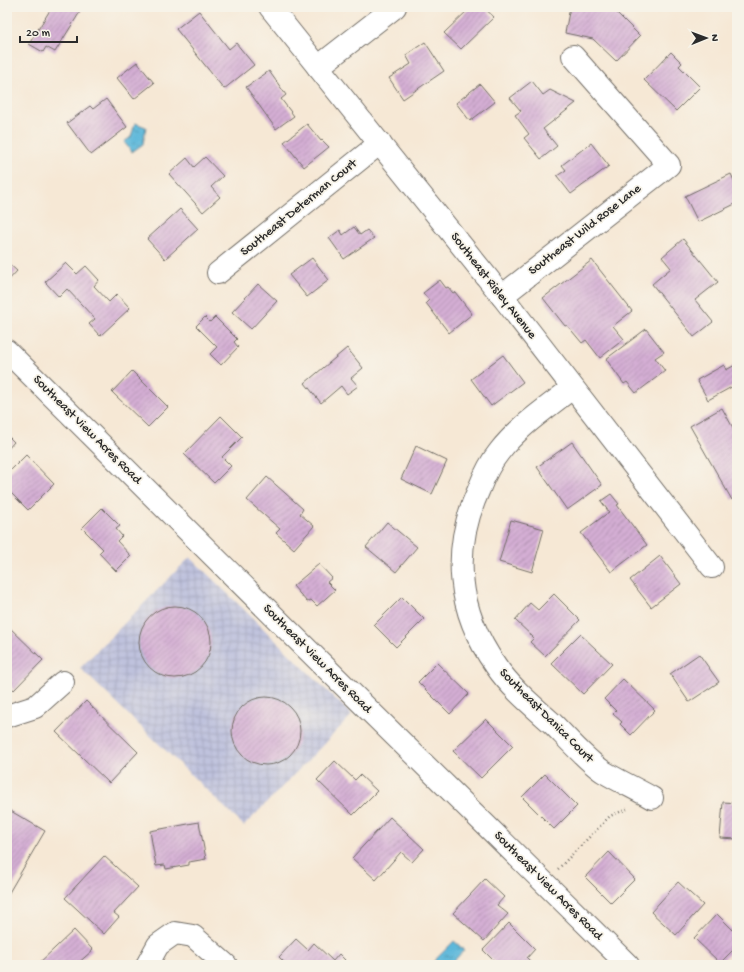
<svg xmlns="http://www.w3.org/2000/svg" width="744" height="972" font-family="'Gochi Hand',sans-serif">
  <style>
    .industrial { fill: url(#industrial-grid) }
    .water { fill: url(#water-ripples); stroke: #447282 }
    .building { fill: url(#building-hatch) }
    .lines { fill: none; stroke-linecap: round; stroke-linejoin: round }
    .minor-casing { stroke: #726d66; stroke-width: 24 }
    .path { stroke: #726d66; stroke-width: 2.5; stroke-dasharray: 1 3; stroke-linecap: butt }
    .minor { stroke: #fff; stroke-width: 22 }
    .labels { text-anchor: middle; dominant-baseline: central; stroke-width: 3.5; stroke-linejoin: round; paint-order: stroke }
    .street-label { font-size: 13px; fill: #2b2b2b; stroke: #f7f3e8 }
  </style>
  <defs>
    <pattern id="industrial-grid" width="8" height="8" patternUnits="userSpaceOnUse"><rect width="8" height="8" fill="#bfc2dd"/><path d="M0 4h8M4 0v8" fill="none" stroke="#a4a7be"/></pattern>
    <pattern id="water-ripples" width="26" height="14" patternUnits="userSpaceOnUse"><rect width="26" height="14" fill="#5db8da"/><path d="M2 4q2-2 4 0t4 0M15 11q2-2 4 0t4 0" fill="none" stroke="#4d96b1"/></pattern>
    <pattern id="building-hatch" width="6" height="6" patternUnits="userSpaceOnUse"><rect width="6" height="6" fill="#d4aed4"/><path d="M-1 1l2-2M0 6l6-6M5 7l2-2" fill="none" stroke="#ac8eac"/></pattern>
  </defs>
  <rect width="100%" height="100%" fill="#f7f3e8"/>
  <filter id="ink" filterUnits="userSpaceOnUse"><feTurbulence type="fractalNoise" baseFrequency=".025" numOctaves="2"/><feDisplacementMap in="SourceGraphic" scale="8" xChannelSelector="R" yChannelSelector="G"/><feConvolveMatrix kernelMatrix="1 2 1 2 8 2 1 2 1" color-interpolation-filters="sRGB"/></filter>
  <filter id="wash" filterUnits="userSpaceOnUse"><feTurbulence type="fractalNoise" baseFrequency=".012" numOctaves="4" result="noise"/><feDisplacementMap in="SourceGraphic" scale="16" xChannelSelector="R" yChannelSelector="G"/><feGaussianBlur stdDeviation="0.9" result="paint"/><feColorMatrix in="noise" values="0 0 0 0 0 0 0 0 0 0 0 0 0 0 0 0 0 1.4 0 .05"/><feComposite in="paint" operator="in"/></filter>
  <g filter="url(#wash)">
    <rect width="100%" height="100%" fill="#f6e8d5"/>
    <path class="industrial" d="M190,557L352,715L244,826L80,668Z"/>
    <g class="water">
      <path d="M135,123L146,127L143,144L132,152L124,142L131,137Z"/>
      <path d="M454,941L464,950L450,965H434L432,963Z"/>
    </g>
    <g id="blocks">
      <g class="building">
        <path d="M52,7H83L55,52L46,47L43,52L29,44Z"/>
        <path d="M471,7H483L494,17L461,49L444,33Z"/>
        <path d="M570,7L612,8L640,36L616,61L593,39L565,33Z"/>
        <path d="M199,11L229,49L236,43L254,65L224,89L176,29Z"/>
        <path d="M425,42L444,71L403,99L389,78L411,64L406,55Z"/>
        <path d="M671,52L682,63L679,66L700,87L676,111L644,80Z"/>
        <path d="M137,62L154,83L134,99L117,78Z"/>
        <path d="M269,71L286,95L281,99L294,116L276,129L246,87Z"/>
        <path d="M532,81L543,95L550,90L576,103L543,129L557,146L541,159L524,138L529,134L515,115L521,111L510,98Z"/>
        <path d="M480,84L495,102L470,121L456,103Z"/>
        <path d="M106,99L127,127L91,155L67,123L90,106L93,109Z"/>
        <path d="M307,124L321,141L322,140L329,147L304,167L284,142Z"/>
        <path d="M591,143L609,166L571,194L557,176L566,170L562,165Z"/>
        <path d="M205,157L223,176L211,187L220,197L203,212L169,174L187,158L194,167Z"/>
        <path d="M731,174L737,187V203L698,222L685,196Z"/>
        <path d="M180,209L198,229L165,259L147,239Z"/>
        <path d="M354,227L360,235L367,230L374,238L344,259L329,238L340,230L343,235Z"/>
        <path d="M683,239L718,282L695,300L713,322L694,337L652,284L671,268L662,257Z"/>
        <path d="M312,258L329,280L307,297L289,275Z"/>
        <path d="M592,260L632,311L613,326L624,339L600,358L586,340L582,343L567,325L565,326L543,298Z"/>
        <path d="M7,262L17,271L7,282Z"/>
        <path d="M66,263L77,274L86,266L99,280L94,286L109,302L117,294L130,308L100,336L89,324L95,319L67,289L59,297L45,282Z"/>
        <path d="M440,280L446,288L448,287L453,293L455,292L472,314L449,333L426,303L429,300L423,293Z"/>
        <path d="M258,284L277,301L251,329L232,312Z"/>
        <path d="M205,317L210,322L215,317L237,339L234,342L238,347L221,365L210,354L217,347L196,326Z"/>
        <path d="M646,329L664,352L655,358L665,371L636,393L627,382L624,384L606,359Z"/>
        <path d="M347,348L363,368L351,378L358,386L347,394L341,386L321,403L305,383Z"/>
        <path d="M503,355L523,382L491,406L471,379Z"/>
        <path d="M737,364V384L708,400L697,380L724,365L726,370Z"/>
        <path d="M132,371L168,407L148,427L112,392Z"/>
        <path d="M722,408L737,435V497L732,500L690,426Z"/>
        <path d="M221,416L242,437L222,457L231,466L214,483L184,454Z"/>
        <path d="M7,435L14,442L7,450Z"/>
        <path d="M572,442L602,485L567,510L537,467Z"/>
        <path d="M416,446L447,461L432,494L401,479Z"/>
        <path d="M26,455L54,484L28,510L7,489V474Z"/>
        <path d="M267,477L303,509L300,514L314,526L294,549L276,533L280,529L247,500Z"/>
        <path d="M611,494L619,504L617,505L647,545L611,572L581,533L609,512L601,501Z"/>
        <path d="M102,508L120,526L116,529L122,536L117,541L131,556L116,571L99,553L103,549L82,528Z"/>
        <path d="M511,520L544,529L532,572L499,562Z"/>
        <path d="M387,522L417,547L396,572L366,547Z"/>
        <path d="M660,556L681,584L651,607L630,580Z"/>
        <path d="M319,564L332,578L327,582L335,590L317,606L311,600L307,602L293,586Z"/>
        <path d="M554,594L580,620L545,656L530,642L534,638L515,620L530,603L538,610Z"/>
        <path d="M402,597L424,619L396,647L374,625Z"/>
        <circle cx="175" cy="642" r="36"/>
        <path d="M7,625L43,660L14,690L7,683Z"/>
        <path d="M580,634L612,664L583,694L551,663Z"/>
        <path d="M699,654L719,682L689,702L670,674Z"/>
        <path d="M437,663L469,694L450,714L418,682Z"/>
        <path d="M623,679L655,710L631,735L620,724L622,722L613,714L616,711L604,699Z"/>
        <circle cx="266" cy="731" r="34"/>
        <path d="M86,701L138,752L109,783L56,732Z"/>
        <path d="M486,719L513,746L481,778L453,751Z"/>
        <path d="M335,761L355,780L360,775L377,791L353,815L317,780Z"/>
        <path d="M545,774L577,806L554,829L522,797Z"/>
        <path d="M723,802L737,803V839L720,838Z"/>
        <path d="M9,810L45,831L7,896V814Z"/>
        <path d="M390,817L424,849L412,862L401,852L376,880L352,858Z"/>
        <path d="M199,822L206,859L189,862V865L166,869L165,865L156,866L150,831Z"/>
        <path d="M609,852L635,879L611,903L585,877Z"/>
        <path d="M104,856L138,887L114,913L119,917L104,934L65,898Z"/>
        <path d="M485,879L504,897L497,905L508,914L484,941L453,913Z"/>
        <path d="M678,882L703,905L676,935L651,912Z"/>
        <path d="M717,914L737,934V946L720,963L694,938Z"/>
        <path d="M509,923L535,949L527,958L534,965H498L483,950Z"/>
        <path d="M74,930L93,950L76,965H37Z"/>
        <path d="M296,939L308,950L314,943L333,961L339,954L345,960L341,965H287L279,957Z"/>
      </g>
    </g>
  </g>
  <g filter="url(#ink)">
    <use href="#blocks" fill-opacity="0" stroke="#726d66" stroke-width="1"/>
    <g class="lines">
      <g class="minor-casing">
        <g id="minor">
          <path d="M270,7L502,296L712,567"/>
          <path d="M318,67L395,7"/>
          <path d="M218,273L380,143"/>
          <path d="M502,296L669,165L573,56"/>
          <path d="M7,351L317,659L628,965"/>
          <path d="M572,388C547,408 519,426 499,452C490,463 484,476 479,489C451,550 457,611 496,666C511,688 533,706 553,724C566,737 589,763 604,772C619,781 636,789 652,798"/>
          <path d="M7,716L35,707L63,682"/>
          <path d="M147,965L158,945L175,933L193,936L226,965"/>
        </g>
      </g>
      <path class="path" d="M558,869L610,816L627,809"/>
      <use href="#minor" class="minor"/>
    </g>
  </g>
  <g class="labels">
    <g class="street-label">
      <text transform="translate(299 208) rotate(-39)">Southeast Determan Court</text>
      <text transform="translate(585 230) rotate(-38)">Southeast Wild Rose Lane</text>
      <text transform="translate(493 286) rotate(52)">Southeast Risley Avenue</text>
      <text transform="translate(87 430) rotate(45)">Southeast View Acres Road</text>
      <text transform="translate(317 659) rotate(45)">Southeast View Acres Road</text>
      <text transform="translate(546 716) rotate(45)">Southeast Danica Court</text>
      <text transform="translate(548 886) rotate(45)">Southeast View Acres Road</text>
    </g>
  </g>
  <rect width="744" height="972" fill="none" stroke="#f7f3e8" stroke-width="24"/>
  <g transform="translate(706 38) rotate(89)" stroke="#f7f3e8" stroke-width="3" paint-order="stroke">
  <path d="M0-3L7 15L0 10L-7 15Z" fill="#2b2b2b"/>
  <text y="-6" font-size="11" font-weight="bold" text-anchor="middle" fill="#2b2b2b">N</text>
  </g>
  <path d="M20 36v6h57v-6" fill="none" stroke="#2b2b2b" stroke-width="2"/>
  <text x="26" y="36" font-size="12" fill="#2b2b2b" stroke="#f7f3e8" stroke-width="3" paint-order="stroke">20 m</text>
</svg>
